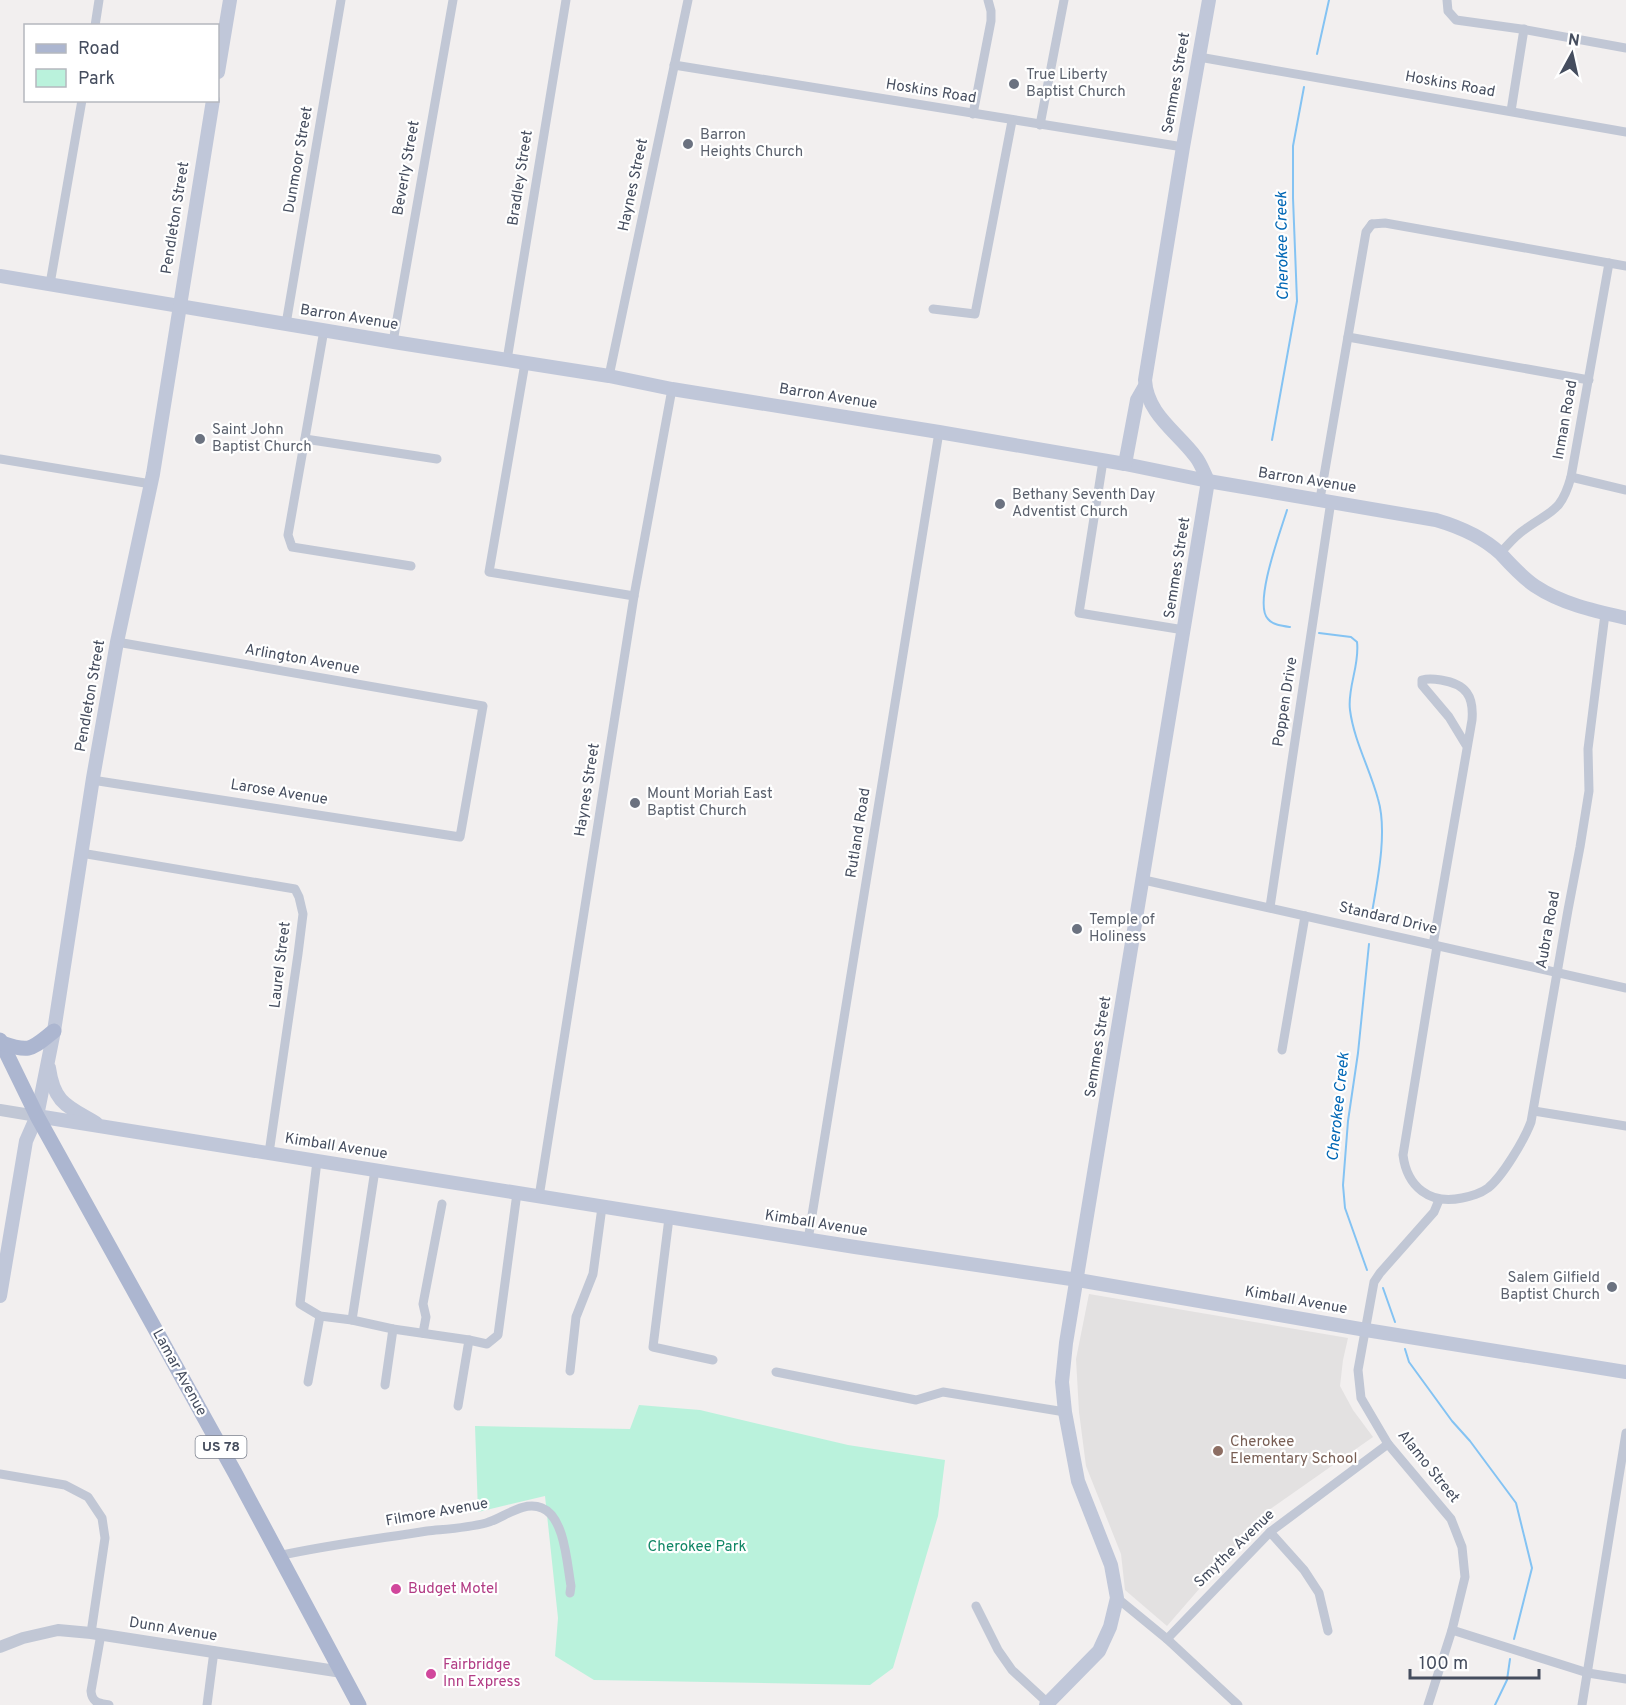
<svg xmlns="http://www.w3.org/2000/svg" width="1626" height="1705" font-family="Overpass,sans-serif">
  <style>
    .education { fill: #e3e1e1 }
    .green { fill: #baf2dc }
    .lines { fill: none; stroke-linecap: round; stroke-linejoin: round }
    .stream { stroke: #84c3f3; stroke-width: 2 }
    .minor { stroke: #c1c7d5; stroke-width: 9 }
    .tertiary { stroke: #c1c7d5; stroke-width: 12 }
    .secondary { stroke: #c0c7d9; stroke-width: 14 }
    .primary { stroke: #acb6d0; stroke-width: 15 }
    .worship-dot { fill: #6b7280; stroke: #fff; stroke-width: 2 }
    .education-dot { fill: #8d6e63; stroke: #fff; stroke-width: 2 }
    .hotel-dot { fill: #d1479c; stroke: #fff; stroke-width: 2 }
    .labels { text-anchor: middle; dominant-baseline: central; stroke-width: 4.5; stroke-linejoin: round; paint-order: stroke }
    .shield { fill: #fff; stroke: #7d828e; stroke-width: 1.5 }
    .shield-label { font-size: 14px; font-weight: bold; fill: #454d5e }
    .worship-label { font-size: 15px; fill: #5b616d; stroke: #fff; text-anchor: start }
    .street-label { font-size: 15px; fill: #454d5e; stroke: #fff }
    .education-label { font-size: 15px; fill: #785e54; stroke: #fff; text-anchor: start }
    .park-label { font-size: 15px; fill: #108665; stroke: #fff }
    .hotel-label { font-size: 15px; fill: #b23c85; stroke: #fff; text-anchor: start }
    .water-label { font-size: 16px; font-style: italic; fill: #0167b5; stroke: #fff }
  </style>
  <rect width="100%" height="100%" fill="#f2efef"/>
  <path class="education" d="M1089,1294L1348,1338L1343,1360L1340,1386L1353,1410L1373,1437L1266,1512L1167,1626L1125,1590L1121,1554L1086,1466L1079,1412L1076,1359Z"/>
  <path class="green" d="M639,1405L700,1410L848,1445L945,1460L938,1516L893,1668L870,1685L594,1680L555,1656L558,1618L545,1496L478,1512L475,1426L630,1429Z"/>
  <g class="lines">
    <g class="stream">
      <path d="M1317,54L1329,0"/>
      <path d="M1272,440L1297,301L1293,198V146L1304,87"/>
      <path d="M1287,510C1281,530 1253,604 1268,619C1273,625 1282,626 1290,627"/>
      <path d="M1319,633L1351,637L1357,642C1360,665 1347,688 1350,710C1354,741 1370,769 1378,799C1388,832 1377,883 1371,918"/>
      <path d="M1367,1270L1345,1208L1343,1185L1348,1121L1358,1053L1369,944"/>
      <path d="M1383,1288L1395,1322"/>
      <path d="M1405,1349L1409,1362L1452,1421L1470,1441L1516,1503L1532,1568L1514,1639"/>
      <path d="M1495,1705L1507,1680L1510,1659"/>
    </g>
    <g class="minor">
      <path d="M1447,0L1448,11L1456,20L1521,29L1626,48"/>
      <path d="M95,26L99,0"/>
      <path d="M1199,57L1626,132"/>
      <path d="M674,65L1183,147"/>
      <path d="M1511,111L1524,29"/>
      <path d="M973,114L991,21V11L988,0"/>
      <path d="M1040,125L1064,0"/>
      <path d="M1372,224L1385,223L1626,266"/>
      <path d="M50,284L82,100"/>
      <path d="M933,309L975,314L1012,121"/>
      <path d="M286,324L341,0"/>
      <path d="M324,330L288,535L292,547L411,566"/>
      <path d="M1348,337L1589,380"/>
      <path d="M393,342L453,0"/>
      <path d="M507,360L566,0"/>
      <path d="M525,363L489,572L634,596"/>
      <path d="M609,376L688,0"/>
      <path d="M305,439L437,459"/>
      <path d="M0,459L151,484"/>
      <path d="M1103,461L1079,613L1184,630"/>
      <path d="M1571,477L1626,490"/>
      <path d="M1320,499L1366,232L1372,224"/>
      <path d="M1500,553C1508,545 1515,536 1524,530C1551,510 1561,513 1571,477L1609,263"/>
      <path d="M92,780L460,837L483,706L117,642"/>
      <path d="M81,853L295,889L299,897L303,914L298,954L269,1153"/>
      <path d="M1144,880L1626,988"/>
      <path d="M1270,907L1331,501"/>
      <path d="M1433,945L1472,720C1474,696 1466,684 1441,680C1435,679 1429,678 1422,680V685L1449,717L1466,745"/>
      <path d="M1437,946L1403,1155C1407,1187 1430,1205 1462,1198C1471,1196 1480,1194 1488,1188C1503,1176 1524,1140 1531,1122L1568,910L1580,847L1589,791L1588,749L1605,614"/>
      <path d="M1282,1050L1305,916"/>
      <path d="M1534,1111L1626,1126"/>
      <path d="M317,1161L300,1304L320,1316L352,1320L393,1329L469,1340L487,1344L498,1335L517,1193"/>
      <path d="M539,1197L634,596L672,389"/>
      <path d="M669,1218L653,1347L713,1360"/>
      <path d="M808,1240L939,432"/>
      <path d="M352,1320L375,1170"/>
      <path d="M423,1333L426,1317L423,1304L442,1204"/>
      <path d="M570,1371L576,1317L593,1274L602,1207"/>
      <path d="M776,1372L916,1400L943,1392L1065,1412"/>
      <path d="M308,1382L320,1316"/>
      <path d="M385,1385L393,1329"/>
      <path d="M458,1406L469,1340"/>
      <path d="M0,1474L65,1485L88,1497L102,1518L105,1538L91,1633"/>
      <path d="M1270,1532L1304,1570L1319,1593L1328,1631"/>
      <path d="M278,1556C328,1545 377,1539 427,1531C446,1529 467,1528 486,1523C504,1518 523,1500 542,1508C565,1517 567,1565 571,1586L570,1593"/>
      <path d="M1117,1598L1167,1639L1238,1705"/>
      <path d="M976,1606L998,1650L1012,1670L1050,1705"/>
      <path d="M1452,1630L1588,1673L1626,1679"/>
      <path d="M101,1634L91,1691C92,1703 99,1703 109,1705"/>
      <path d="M1167,1639L1270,1532L1388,1444"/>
      <path d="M207,1705L214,1651"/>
      <path d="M1428,1705L1452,1630L1465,1577L1462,1547L1451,1519L1388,1444L1361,1398L1358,1370L1374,1282L1380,1273L1434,1212L1439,1200"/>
      <path d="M1582,1705L1626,1433"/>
    </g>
    <g class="tertiary">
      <path d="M0,1110L37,1116"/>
      <path d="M0,1647L23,1638L58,1630L91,1633L342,1672"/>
    </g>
    <g class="secondary">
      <path d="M218,72L230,0"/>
      <path d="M0,276L400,343L609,376L672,389L939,432L1125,464L1208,481L1436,520C1460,527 1483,537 1501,554C1511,565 1522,577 1535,586C1562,604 1595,611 1626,618"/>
      <path d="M1125,464L1137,400L1145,386"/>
      <path d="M49,1068C54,1103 67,1106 96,1123"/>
      <path d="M37,1116L855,1247L1078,1280L1366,1330L1626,1372"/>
      <path d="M0,1296L26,1141L37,1116L54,1031L93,778L117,642L153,474L213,100"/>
      <path d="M1046,1705L1099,1651L1110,1627L1117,1598L1111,1565L1078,1481L1065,1412L1062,1382L1066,1343L1208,481C1204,473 1201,463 1195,456C1176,431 1147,414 1145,380L1183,147L1209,0"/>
    </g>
    <g class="primary">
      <path d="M0,1040L37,1116L235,1473L359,1705"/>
      <path d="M2,1043C31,1053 31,1049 54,1031"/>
    </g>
  </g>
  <g class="worship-dot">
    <circle cx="1014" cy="84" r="6"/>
    <circle cx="688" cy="144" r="6"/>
    <circle cx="200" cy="439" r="6"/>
    <circle cx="1000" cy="504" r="6"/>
    <circle cx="635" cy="803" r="6"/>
    <circle cx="1077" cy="929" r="6"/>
    <circle cx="1612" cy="1287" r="6"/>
  </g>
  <circle class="education-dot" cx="1218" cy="1451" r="6"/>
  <g class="hotel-dot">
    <circle cx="396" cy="1589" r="6"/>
    <circle cx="431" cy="1674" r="6"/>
  </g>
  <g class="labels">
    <rect class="shield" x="195.5" y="1436" width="51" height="22" rx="4.5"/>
    <g class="shield-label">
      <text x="221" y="1447">US 78</text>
    </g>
    <g class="worship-label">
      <text x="1026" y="75">True Liberty<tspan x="1026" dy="17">Baptist Church</tspan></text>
      <text x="700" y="135">Barron<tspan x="700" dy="17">Heights Church</tspan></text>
      <text x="212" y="430">Saint John<tspan x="212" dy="17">Baptist Church</tspan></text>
      <text x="1012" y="495">Bethany Seventh Day<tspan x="1012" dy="17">Adventist Church</tspan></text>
      <text x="647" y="794">Mount Moriah East<tspan x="647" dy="17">Baptist Church</tspan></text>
      <text x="1089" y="920">Temple of<tspan x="1089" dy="17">Holiness</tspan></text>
      <text x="1600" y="1278" text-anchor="end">Salem Gilfield<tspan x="1600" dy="17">Baptist Church</tspan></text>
    </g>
    <g class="street-label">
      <text transform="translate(1177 83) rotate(-80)">Semmes Street</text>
      <text transform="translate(1450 85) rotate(10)">Hoskins Road</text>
      <text transform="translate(931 92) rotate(9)">Hoskins Road</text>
      <text transform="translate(299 160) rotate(-80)">Dunmoor Street</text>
      <text transform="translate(407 168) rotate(-80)">Beverly Street</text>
      <text transform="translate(521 178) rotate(-81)">Bradley Street</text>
      <text transform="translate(634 185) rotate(-78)">Haynes Street</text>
      <text transform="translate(176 218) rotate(-81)">Pendleton Street</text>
      <text transform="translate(349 318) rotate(9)">Barron Avenue</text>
      <text transform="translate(828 397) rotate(9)">Barron Avenue</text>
      <text transform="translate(1566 420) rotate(-80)">Inman Road</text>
      <text transform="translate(1307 481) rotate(9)">Barron Avenue</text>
      <text transform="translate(1178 568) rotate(-81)">Semmes Street</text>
      <text transform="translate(302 660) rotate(10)">Arlington Avenue</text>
      <text transform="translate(91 696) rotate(-80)">Pendleton Street</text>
      <text transform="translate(1286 702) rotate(-81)">Poppen Drive</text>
      <text transform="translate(588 790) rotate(-81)">Haynes Street</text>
      <text transform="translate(279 793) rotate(9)">Larose Avenue</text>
      <text transform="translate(859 833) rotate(-81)">Rutland Road</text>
      <text transform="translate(1388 919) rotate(13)">Standard Drive</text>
      <text transform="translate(1549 930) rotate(-80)">Aubra Road</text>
      <text transform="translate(281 965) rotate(-83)">Laurel Street</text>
      <text transform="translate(1099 1047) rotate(-81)">Semmes Street</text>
      <text transform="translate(336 1147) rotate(9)">Kimball Avenue</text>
      <text transform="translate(816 1224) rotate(9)">Kimball Avenue</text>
      <text transform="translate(1296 1301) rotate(10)">Kimball Avenue</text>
      <text transform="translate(179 1373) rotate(61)">Lamar Avenue</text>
      <text transform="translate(1428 1467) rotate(51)">Alamo Street</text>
      <text transform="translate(437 1513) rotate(-10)">Filmore Avenue</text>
      <text transform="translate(1235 1549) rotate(-44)">Smythe Avenue</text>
      <text transform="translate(173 1630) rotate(9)">Dunn Avenue</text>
    </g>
    <g class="education-label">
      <text x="1230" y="1442">Cherokee<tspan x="1230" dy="17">Elementary School</tspan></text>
    </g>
    <g class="park-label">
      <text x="697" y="1547">Cherokee Park</text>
    </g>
    <g class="hotel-label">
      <text x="408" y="1589">Budget Motel</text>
      <text x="443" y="1665">Fairbridge<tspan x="443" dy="17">Inn Express</tspan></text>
    </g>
    <g class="water-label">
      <text transform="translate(1283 246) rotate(-91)">Cherokee Creek</text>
      <text transform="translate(1339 1107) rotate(-84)">Cherokee Creek</text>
    </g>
  </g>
  <rect x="24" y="24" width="195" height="78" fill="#ffffff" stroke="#b5b8bf" stroke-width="1.5"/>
  <rect x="36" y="44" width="30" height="9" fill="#acb6d0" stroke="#b5b8bf" stroke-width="1.5"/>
  <text x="78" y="54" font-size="18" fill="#454d5e">Road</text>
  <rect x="36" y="69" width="30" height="18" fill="#baf2dc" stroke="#b5b8bf" stroke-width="1.5"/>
  <text x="78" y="84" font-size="18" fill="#454d5e">Park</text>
  <g transform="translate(1572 54) rotate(8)" stroke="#ffffff" stroke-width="4.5" paint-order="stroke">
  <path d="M0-4.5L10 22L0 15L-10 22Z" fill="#454d5e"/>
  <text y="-9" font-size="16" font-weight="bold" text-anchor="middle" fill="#454d5e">N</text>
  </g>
  <path d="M1410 1669v9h129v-9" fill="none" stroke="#454d5e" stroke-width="3"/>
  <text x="1419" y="1669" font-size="18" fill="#454d5e" stroke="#ffffff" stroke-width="4.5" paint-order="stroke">100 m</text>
</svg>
